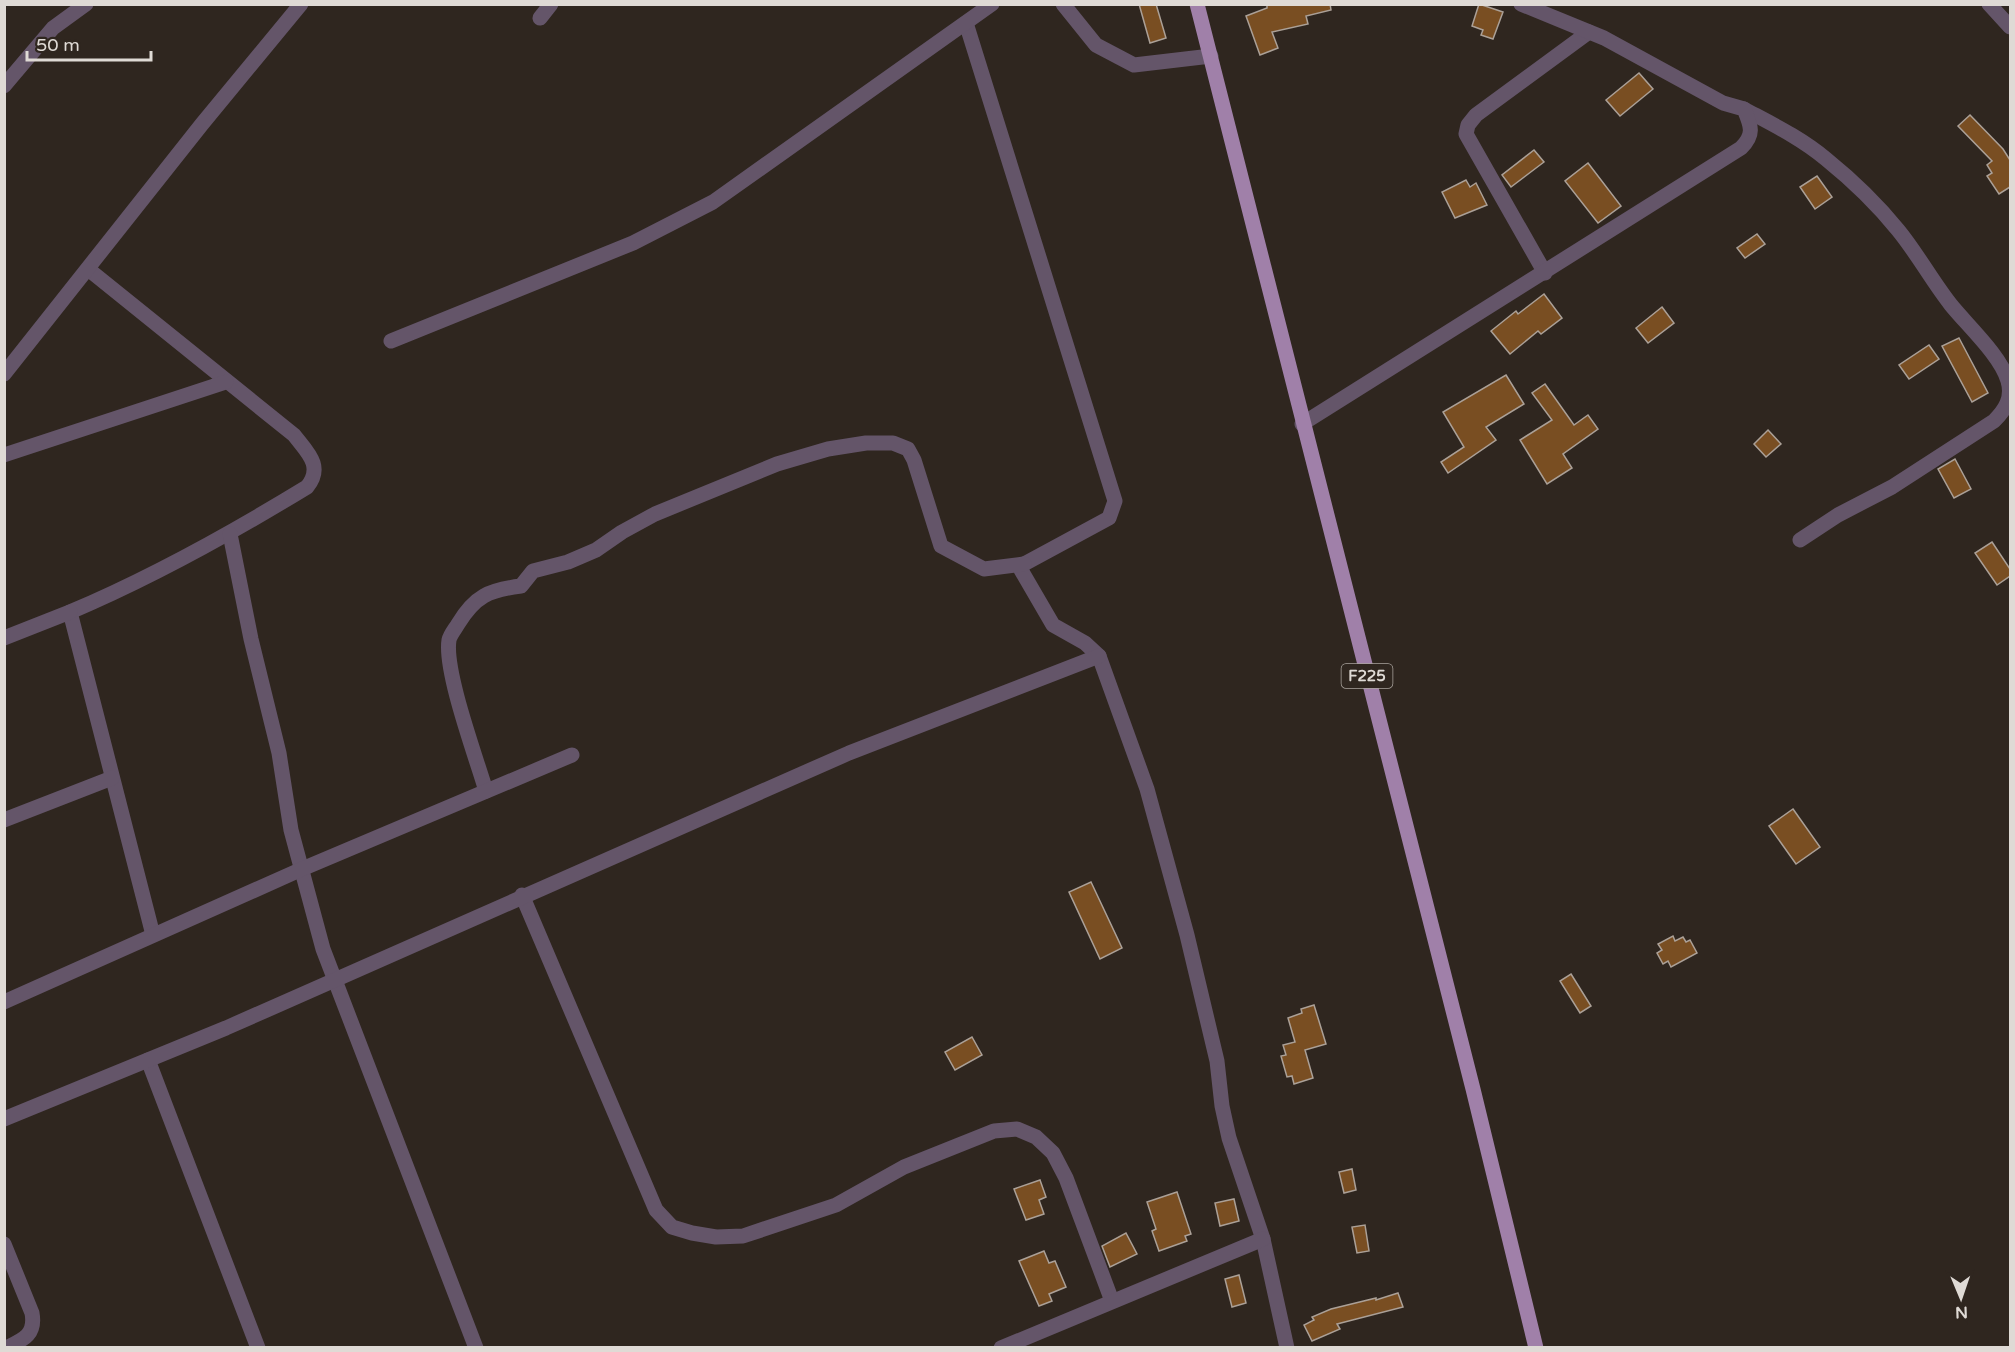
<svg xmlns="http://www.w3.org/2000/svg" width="2015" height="1352" font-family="'Varela Round',sans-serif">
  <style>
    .building { fill: #794e22; stroke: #aba097; stroke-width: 1.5 }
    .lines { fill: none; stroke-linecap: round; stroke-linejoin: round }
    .minor { stroke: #645569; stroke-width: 15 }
    .major { stroke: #a080a9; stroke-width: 15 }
    .labels { text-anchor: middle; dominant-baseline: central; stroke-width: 5; stroke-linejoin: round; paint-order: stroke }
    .shield { fill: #2f261f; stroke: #aaa49e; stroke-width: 1.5 }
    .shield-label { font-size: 15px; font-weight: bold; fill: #dfdad5 }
  </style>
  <rect width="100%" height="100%" fill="#2f261f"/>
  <g class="building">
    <path d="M1139,4H1156L1166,38L1150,43Z"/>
    <path d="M1267,4H1330L1331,10L1306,16L1308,24L1272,32L1278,48L1260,55L1246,16L1267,8Z"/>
    <path d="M1479,4L1503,12L1493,39L1481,35L1483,30L1472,26Z"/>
    <path d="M1639,73L1653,89L1620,116L1606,100Z"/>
    <path d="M1970,115L2003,149L2010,160V187L1999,194L1987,176L1992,173L1987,165L1992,161L1958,126Z"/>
    <path d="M1534,150L1544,162L1511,187L1502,175Z"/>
    <path d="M1588,163L1621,206L1598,223L1565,181Z"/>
    <path d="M1817,176L1832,197L1815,209L1800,187Z"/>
    <path d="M1466,180L1470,187L1476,183L1487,205L1455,218L1442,192Z"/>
    <path d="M1757,234L1765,244L1745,258L1737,248Z"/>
    <path d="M1544,294L1562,318L1541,334L1538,331L1510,354L1491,331L1516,311L1518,314Z"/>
    <path d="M1662,307L1674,323L1648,343L1636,328Z"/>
    <path d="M1959,338L1988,393L1972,402L1942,346Z"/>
    <path d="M1929,345L1939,359L1909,379L1899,365Z"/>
    <path d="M1506,375L1524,404L1486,427L1496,440L1448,473L1441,462L1464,447L1443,412Z"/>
    <path d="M1545,384L1574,425L1588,415L1598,429L1563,454L1572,468L1547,484L1520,440L1552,420L1532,393Z"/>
    <path d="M1768,430L1781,444L1766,457L1754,444Z"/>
    <path d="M1955,459L1971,489L1954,498L1938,469Z"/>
    <path d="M1992,542L2010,569V576L1997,585L1975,553Z"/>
    <path d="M1793,809L1820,847L1796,864L1769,826Z"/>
    <path d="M1091,882L1122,948L1100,959L1069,892Z"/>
    <path d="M1673,936L1675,941L1683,937L1686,942L1690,940L1697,953L1671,967L1668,961L1663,964L1657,953L1662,950L1658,944Z"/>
    <path d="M1571,974L1591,1006L1580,1013L1560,981Z"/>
    <path d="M1314,1005L1326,1044L1305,1050L1313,1078L1294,1084L1292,1076L1287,1077L1281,1056L1286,1055L1283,1045L1295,1042L1288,1018L1302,1013L1301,1009Z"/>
    <path d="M972,1037L982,1055L955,1070L945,1052Z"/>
    <path d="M1352,1169L1356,1190L1344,1193L1339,1172Z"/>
    <path d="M1040,1180L1046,1197L1039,1200L1044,1214L1026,1220L1014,1189Z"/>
    <path d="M1177,1192L1191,1234L1185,1236L1187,1241L1159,1251L1152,1231L1156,1229L1147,1202Z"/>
    <path d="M1234,1199L1239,1221L1220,1226L1215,1203Z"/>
    <path d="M1365,1225L1369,1251L1357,1253L1352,1227Z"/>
    <path d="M1126,1233L1137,1254L1110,1267L1102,1246Z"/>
    <path d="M1044,1251L1049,1263L1055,1261L1066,1287L1049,1294L1052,1301L1039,1306L1019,1261Z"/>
    <path d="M1239,1275L1246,1303L1232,1307L1225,1279Z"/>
    <path d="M1398,1293L1403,1307L1337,1324L1340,1329L1312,1341L1304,1325L1314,1320L1312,1317L1331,1309L1376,1298V1300Z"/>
  </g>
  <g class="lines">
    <g class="minor">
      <path d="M1063,4L1096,45L1134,65L1211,56"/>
      <path d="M1989,4L2010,27"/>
      <path d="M540,18L551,4"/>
      <path d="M966,23L1115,501L1109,518L1024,564L1021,570L1053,625L1085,643L1099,656L1147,789L1187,935L1217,1061L1222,1106L1229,1138L1263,1239L1287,1348"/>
      <path d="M4,86L53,28L86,4"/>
      <path d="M1744,109C1772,124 1801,138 1826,159C1852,180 1877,204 1898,230C1917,253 1932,281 1951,305C1968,326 2001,356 2008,381C2013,398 2005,410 1994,421L1892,487L1838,515L1800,540"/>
      <path d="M88,269L294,435C307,452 324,466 307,487C230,534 153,577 70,612L153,935"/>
      <path d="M1545,273L1466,134L1468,125L1476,115L1589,32"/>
      <path d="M391,341L633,243L713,202L992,4"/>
      <path d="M4,374L202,124L301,4"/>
      <path d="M1302,424L1741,148C1755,134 1751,126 1744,109L1723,103L1604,38L1521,4"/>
      <path d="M4,455L226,382"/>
      <path d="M230,534L251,639L279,753L291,830L323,949L476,1348"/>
      <path d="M4,638L70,612"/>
      <path d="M486,791C476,757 444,671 449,640C450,635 455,629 458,624C475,596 489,590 521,586L533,571L568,562L596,550L622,532L655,514L777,464L828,449L866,443H893L908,449L914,460L941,546L984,569L1024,564"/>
      <path d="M4,820L112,778"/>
      <path d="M522,895L656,1210L672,1227L692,1233L716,1237L743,1236L836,1205L904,1167L994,1131L1017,1129L1036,1137L1053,1153L1066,1178L1112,1301"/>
      <path d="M4,1002L302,869L572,755"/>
      <path d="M148,1060L258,1348"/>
      <path d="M4,1119L226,1028L849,753L1099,656"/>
      <path d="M4,1244L32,1313C36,1335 23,1340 6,1348"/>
      <path d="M1001,1348L1263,1239"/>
    </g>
    <path class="major" d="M1197,4L1473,1089L1536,1348"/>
  </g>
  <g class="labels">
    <rect class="shield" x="1341.5" y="664" width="51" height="24" rx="4.5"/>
    <g class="shield-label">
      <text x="1367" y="676">F225</text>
    </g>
  </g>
  <rect width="2015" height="1352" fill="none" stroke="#dfdad5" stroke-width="12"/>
  <g transform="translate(1961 1298) rotate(178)" stroke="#2f261f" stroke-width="4.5" paint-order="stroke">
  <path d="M0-4.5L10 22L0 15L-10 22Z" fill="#dfdad5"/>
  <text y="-9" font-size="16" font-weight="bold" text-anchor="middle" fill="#dfdad5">N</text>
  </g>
  <path d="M27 51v9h124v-9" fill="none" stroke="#dfdad5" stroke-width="3"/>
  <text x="36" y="51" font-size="18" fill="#dfdad5" stroke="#2f261f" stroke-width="4.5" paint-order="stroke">50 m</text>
</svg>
